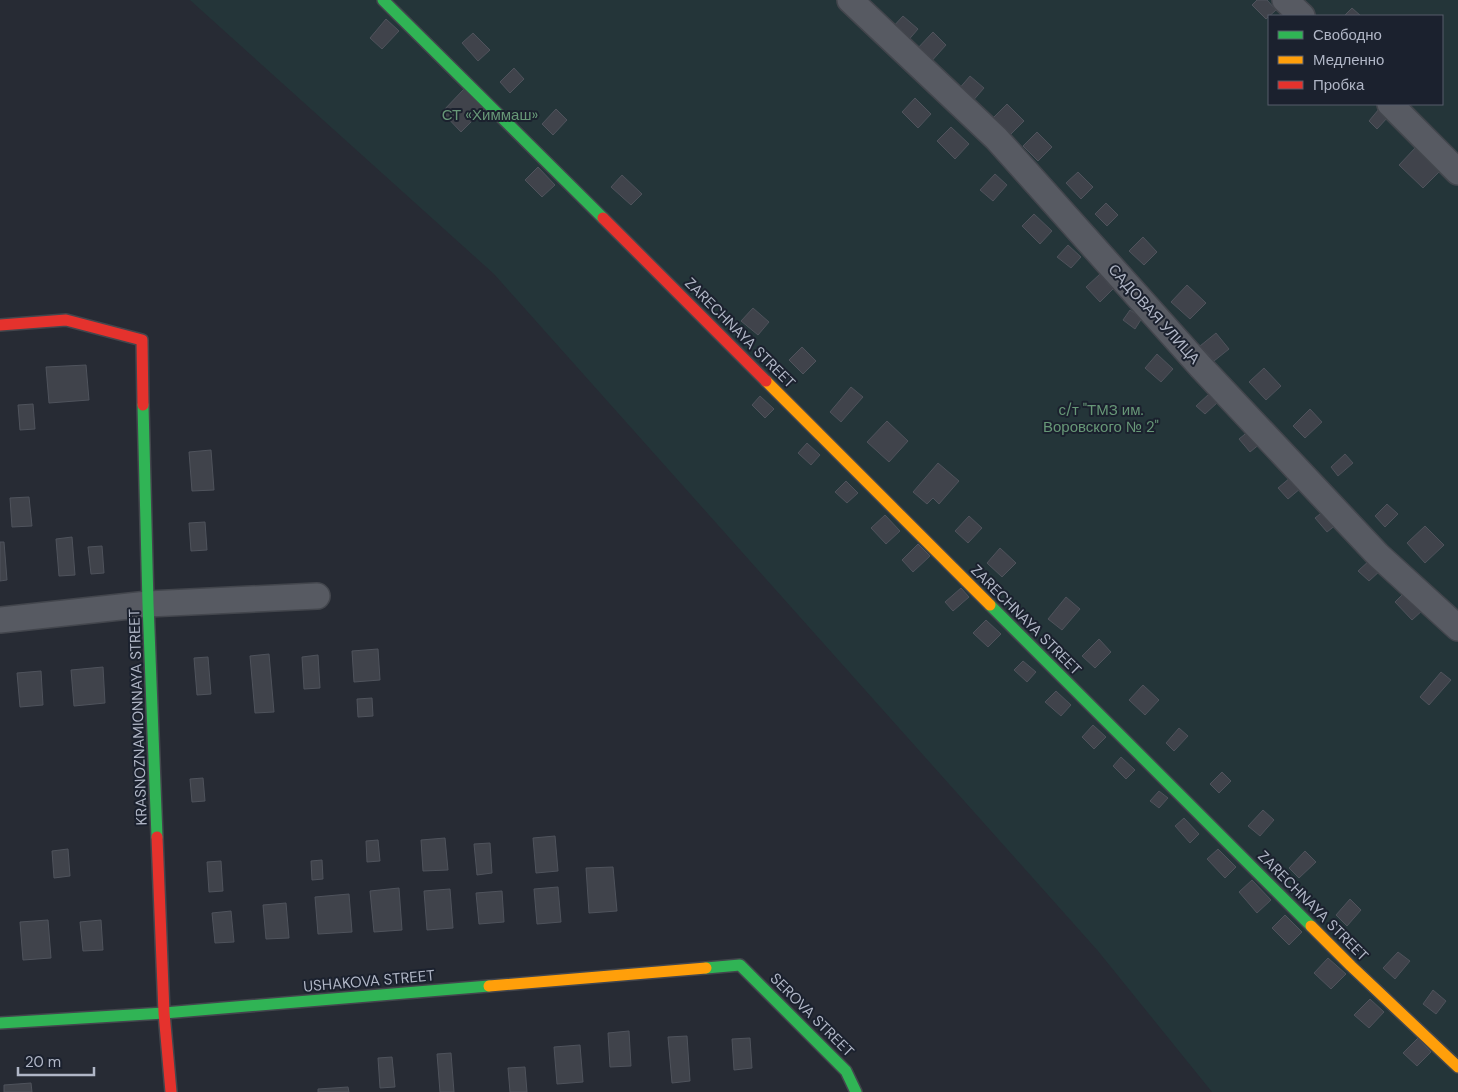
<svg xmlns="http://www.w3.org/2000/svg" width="1458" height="1092" font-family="'DM Sans',sans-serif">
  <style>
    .green { fill: #243539; fill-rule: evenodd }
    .building { fill: #40434b; stroke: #4f535c }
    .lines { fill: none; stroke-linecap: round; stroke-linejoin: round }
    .street-casing { stroke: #43464d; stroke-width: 28 }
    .fast-casing { stroke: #43464d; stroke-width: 14 }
    .slow-casing { stroke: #43464d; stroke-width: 14 }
    .jam-casing { stroke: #43464d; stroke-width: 14 }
    .street { stroke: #575a62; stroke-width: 25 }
    .fast { stroke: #30b455; stroke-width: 11 }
    .slow { stroke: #ff9f0a; stroke-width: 11 }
    .jam { stroke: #e5322d; stroke-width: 11 }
    .labels { text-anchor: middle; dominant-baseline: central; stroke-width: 4; stroke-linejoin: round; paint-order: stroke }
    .park-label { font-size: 15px; fill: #679777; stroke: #1b212e }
    .street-label { font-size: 15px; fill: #b0b6c6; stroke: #1b212e }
  </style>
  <rect width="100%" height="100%" fill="#272b34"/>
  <path class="green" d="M190,0H1458V1092H1212L1098,951L494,274ZM1269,16H1442V104H1269Z"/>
  <g class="building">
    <path d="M1257,0H1267L1276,10L1266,19L1252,5Z"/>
    <path d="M1352,8L1361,16H1344Z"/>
    <path d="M903,16L918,29L906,43L891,29Z"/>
    <path d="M386,19L399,31L382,49L370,38Z"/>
    <path d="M933,32L946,45L929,64L915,51Z"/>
    <path d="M473,33L490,50L478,61L462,43Z"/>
    <path d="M514,68L524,79L510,93L500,82Z"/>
    <path d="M970,76L984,88L971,103L958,90Z"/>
    <path d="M464,89L484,109L461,132L442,112Z"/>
    <path d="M915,98L931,114L918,128L902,112Z"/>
    <path d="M1007,104L1024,121L1009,136L992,119Z"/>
    <path d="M556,109L567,120L553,135L542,124Z"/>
    <path d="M1379,109L1388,117L1377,129L1369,121Z"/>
    <path d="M951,127L969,144L955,159L937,141Z"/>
    <path d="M1037,132L1052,147L1038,161L1023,146Z"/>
    <path d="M1416,147L1441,170L1423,188L1399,165Z"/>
    <path d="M538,167L555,185L542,197L525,180Z"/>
    <path d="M1078,172L1093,187L1081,199L1066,183Z"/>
    <path d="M995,174L1007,185L993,201L980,190Z"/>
    <path d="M622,175L642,194L631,205L611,187Z"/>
    <path d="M1106,203L1118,215L1107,226L1095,214Z"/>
    <path d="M1034,214L1052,231L1040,244L1022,226Z"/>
    <path d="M1143,237L1157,252L1144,265L1129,251Z"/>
    <path d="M1068,245L1081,257L1071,268L1057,257Z"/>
    <path d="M1100,274L1113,289L1100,302L1086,287Z"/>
    <path d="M1187,285L1206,303L1190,319L1171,302Z"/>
    <path d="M753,308L769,322L758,335L741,321Z"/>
    <path d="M1130,310L1142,318L1135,329L1123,320Z"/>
    <path d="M1216,333L1229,349L1214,361L1200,346Z"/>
    <path d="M802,347L816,361L803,374L789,360Z"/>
    <path d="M1157,354L1173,369L1161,382L1145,368Z"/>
    <path d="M86,365L89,400L49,403L46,367Z"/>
    <path d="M1264,368L1281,386L1266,400L1249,382Z"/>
    <path d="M851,387L863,397L841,422L830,412Z"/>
    <path d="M1210,393L1218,402L1205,414L1196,406Z"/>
    <path d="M760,396L774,409L765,418L752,405Z"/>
    <path d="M33,404L35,429L20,430L18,405Z"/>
    <path d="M1310,409L1322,422L1305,438L1293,426Z"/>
    <path d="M887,421L908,441L889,462L867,442Z"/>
    <path d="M1250,430L1261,443L1250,452L1239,439Z"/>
    <path d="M807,443L820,455L811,465L798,453Z"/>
    <path d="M211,450L214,490L192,491L189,452Z"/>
    <path d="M1345,454L1353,463L1338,476L1331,467Z"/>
    <path d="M938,463L959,481L939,504L933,498L927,504L913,492Z"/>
    <path d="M1291,477L1301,488L1288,499L1278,488Z"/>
    <path d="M846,481L858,493L847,503L835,492Z"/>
    <path d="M29,497L32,526L12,527L10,498Z"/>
    <path d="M1387,504L1398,514L1385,527L1375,516Z"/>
    <path d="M1325,510L1337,524L1327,532L1315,518Z"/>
    <path d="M885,515L900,531L886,544L871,528Z"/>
    <path d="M969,516L982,528L968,543L955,531Z"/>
    <path d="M205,522L207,550L191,551L189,523Z"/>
    <path d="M1425,526L1444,545L1425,563L1407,543Z"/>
    <path d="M72,537L75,575L59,576L56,539Z"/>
    <path d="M0,542H4L7,580L0,581Z"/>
    <path d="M918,544L930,556L913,572L902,560Z"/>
    <path d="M102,546L104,573L91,574L88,547Z"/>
    <path d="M1000,548L1016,563L1002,577L987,563Z"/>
    <path d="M1371,559L1381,570L1369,581L1358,571Z"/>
    <path d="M961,588L969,597L953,611L945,602Z"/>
    <path d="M1406,591L1424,609L1412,620L1395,602Z"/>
    <path d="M1066,597L1080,609L1062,630L1048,619Z"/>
    <path d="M986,620L1001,634L988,647L973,633Z"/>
    <path d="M1099,639L1111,652L1095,668L1082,656Z"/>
    <path d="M378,649L380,680L354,682L352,651Z"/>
    <path d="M269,654L274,712L255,713L250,656Z"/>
    <path d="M318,655L320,688L304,689L302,657Z"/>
    <path d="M208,657L211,694L197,695L194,658Z"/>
    <path d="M1023,661L1036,672L1027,682L1014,670Z"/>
    <path d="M103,667L105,703L74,706L71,670Z"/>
    <path d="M41,671L43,705L20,707L17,673Z"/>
    <path d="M1441,672L1451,680L1429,705L1420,697Z"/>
    <path d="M1143,685L1159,700L1145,715L1129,700Z"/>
    <path d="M1056,691L1071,705L1061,716L1045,702Z"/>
    <path d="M372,698L373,716L358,717L357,699Z"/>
    <path d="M1093,725L1106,737L1094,749L1082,737Z"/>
    <path d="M1179,728L1188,736L1174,751L1166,743Z"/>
    <path d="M1121,757L1135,770L1126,779L1113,766Z"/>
    <path d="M1222,772L1231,781L1219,793L1210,784Z"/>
    <path d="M203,778L205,801L192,802L190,779Z"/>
    <path d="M1159,791L1168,798L1159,808L1150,801Z"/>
    <path d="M1263,810L1274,820L1260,836L1248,826Z"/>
    <path d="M1184,818L1199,834L1190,843L1175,826Z"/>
    <path d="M555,836L558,871L536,873L533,838Z"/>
    <path d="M445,838L448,870L423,871L421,840Z"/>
    <path d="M378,840L380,861L367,862L366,841Z"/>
    <path d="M490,843L492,873L477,875L474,844Z"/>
    <path d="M68,849L70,876L54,878L52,851Z"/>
    <path d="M1218,849L1236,867L1225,878L1207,859Z"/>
    <path d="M1305,851L1316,862L1299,878L1289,868Z"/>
    <path d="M322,860L323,879L312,880L311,861Z"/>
    <path d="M221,861L223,891L209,892L207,862Z"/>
    <path d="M613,867L617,911L589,913L586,868Z"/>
    <path d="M1252,880L1271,900L1257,913L1239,892Z"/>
    <path d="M558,887L561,922L537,924L534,889Z"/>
    <path d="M399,888L402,930L374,932L370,891Z"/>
    <path d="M450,889L453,928L427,930L424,891Z"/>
    <path d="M502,891L504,922L479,924L476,893Z"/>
    <path d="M349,894L352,932L318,934L315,897Z"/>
    <path d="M1350,899L1361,910L1347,926L1336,915Z"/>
    <path d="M286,903L289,938L266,939L263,905Z"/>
    <path d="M231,911L234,942L215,943L212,913Z"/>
    <path d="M1285,915L1302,932L1289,945L1272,928Z"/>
    <path d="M48,920L51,958L23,960L20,922Z"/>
    <path d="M101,920L103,950L83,951L80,922Z"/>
    <path d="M1398,952L1410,961L1395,979L1383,968Z"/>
    <path d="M1328,958L1346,974L1331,989L1314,973Z"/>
    <path d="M1433,990L1446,1001L1436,1014L1423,1004Z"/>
    <path d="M1370,999L1384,1012L1369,1028L1354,1015Z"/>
    <path d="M629,1031L631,1066L610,1067L608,1033Z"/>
    <path d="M687,1036L690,1081L672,1083L668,1037Z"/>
    <path d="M750,1038L752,1068L734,1070L732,1039Z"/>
    <path d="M1418,1038L1431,1052L1417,1066L1403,1053Z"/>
    <path d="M580,1045L583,1082L557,1084L554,1047Z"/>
    <path d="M451,1053L454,1092H440L437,1054Z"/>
    <path d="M392,1057L395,1087L380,1088L378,1058Z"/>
    <path d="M525,1067L527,1092H510L508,1068Z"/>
    <path d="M31,1083L32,1092H4V1085Z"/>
    <path d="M348,1087L349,1092H318V1089Z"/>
  </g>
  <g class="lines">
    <g class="street-casing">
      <g id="street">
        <path d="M850,0L996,138L1201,367L1378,555L1458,628"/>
        <path d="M1285,0L1302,16"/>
        <path d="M1390,104L1458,172"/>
        <path d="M0,620L148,604L317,596"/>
      </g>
    </g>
    <g class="fast-casing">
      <g id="fast">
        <path d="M383,0L603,218"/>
        <path d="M143,405L148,604L157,837"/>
        <path d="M990,605L1311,926"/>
        <path d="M706,968L740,965L846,1071L856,1092"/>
        <path d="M0,1023L164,1013L489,986"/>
      </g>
    </g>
    <g class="slow-casing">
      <g id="slow">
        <path d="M766,381L990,605"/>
        <path d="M1311,926L1351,966L1458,1067"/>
        <path d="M489,986L706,968"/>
      </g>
    </g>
    <g class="jam-casing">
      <g id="jam">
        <path d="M603,218L766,381"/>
        <path d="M0,325L66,320L142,340L143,405"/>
        <path d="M157,837L164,1013L171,1092"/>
      </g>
    </g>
    <use href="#street" class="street"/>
    <use href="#fast" class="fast"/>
    <use href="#slow" class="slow"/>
    <use href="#jam" class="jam"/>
  </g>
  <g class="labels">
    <g class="park-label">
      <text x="490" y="115">СТ «Химмаш»</text>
      <text x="1101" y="410">с/т "ТМЗ им.<tspan x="1101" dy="17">Воровского № 2"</tspan></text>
    </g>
    <g class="street-label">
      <text transform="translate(1154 314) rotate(48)">САДОВАЯ УЛИЦА</text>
      <text transform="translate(740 333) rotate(45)">ZARECHNAYA STREET</text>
      <text transform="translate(1026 620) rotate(45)">ZARECHNAYA STREET</text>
      <text transform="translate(138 717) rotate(-92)">KRASNOZNAMIONNAYA STREET</text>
      <text transform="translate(1313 906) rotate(45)">ZARECHNAYA STREET</text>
      <text transform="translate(369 981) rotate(-5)">USHAKOVA STREET</text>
      <text transform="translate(812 1015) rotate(45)">SEROVA STREET</text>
    </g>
  </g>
  <rect x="1268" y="15" width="175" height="90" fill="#1b212e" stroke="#575d6b"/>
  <rect x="1278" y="31" width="25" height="8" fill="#30b455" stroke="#575d6b"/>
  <text x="1313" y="40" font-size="15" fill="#b0b6c6">Свободно</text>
  <rect x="1278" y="56" width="25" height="8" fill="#ff9f0a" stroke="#575d6b"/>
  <text x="1313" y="65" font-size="15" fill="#b0b6c6">Медленно</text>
  <rect x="1278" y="81" width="25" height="8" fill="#e5322d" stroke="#575d6b"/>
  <text x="1313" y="90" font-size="15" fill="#b0b6c6">Пробка</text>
  <path d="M18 1067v8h76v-8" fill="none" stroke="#b0b6c6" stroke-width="2.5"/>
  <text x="25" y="1067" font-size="15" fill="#b0b6c6" stroke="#1b212e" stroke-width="4" paint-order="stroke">20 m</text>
</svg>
